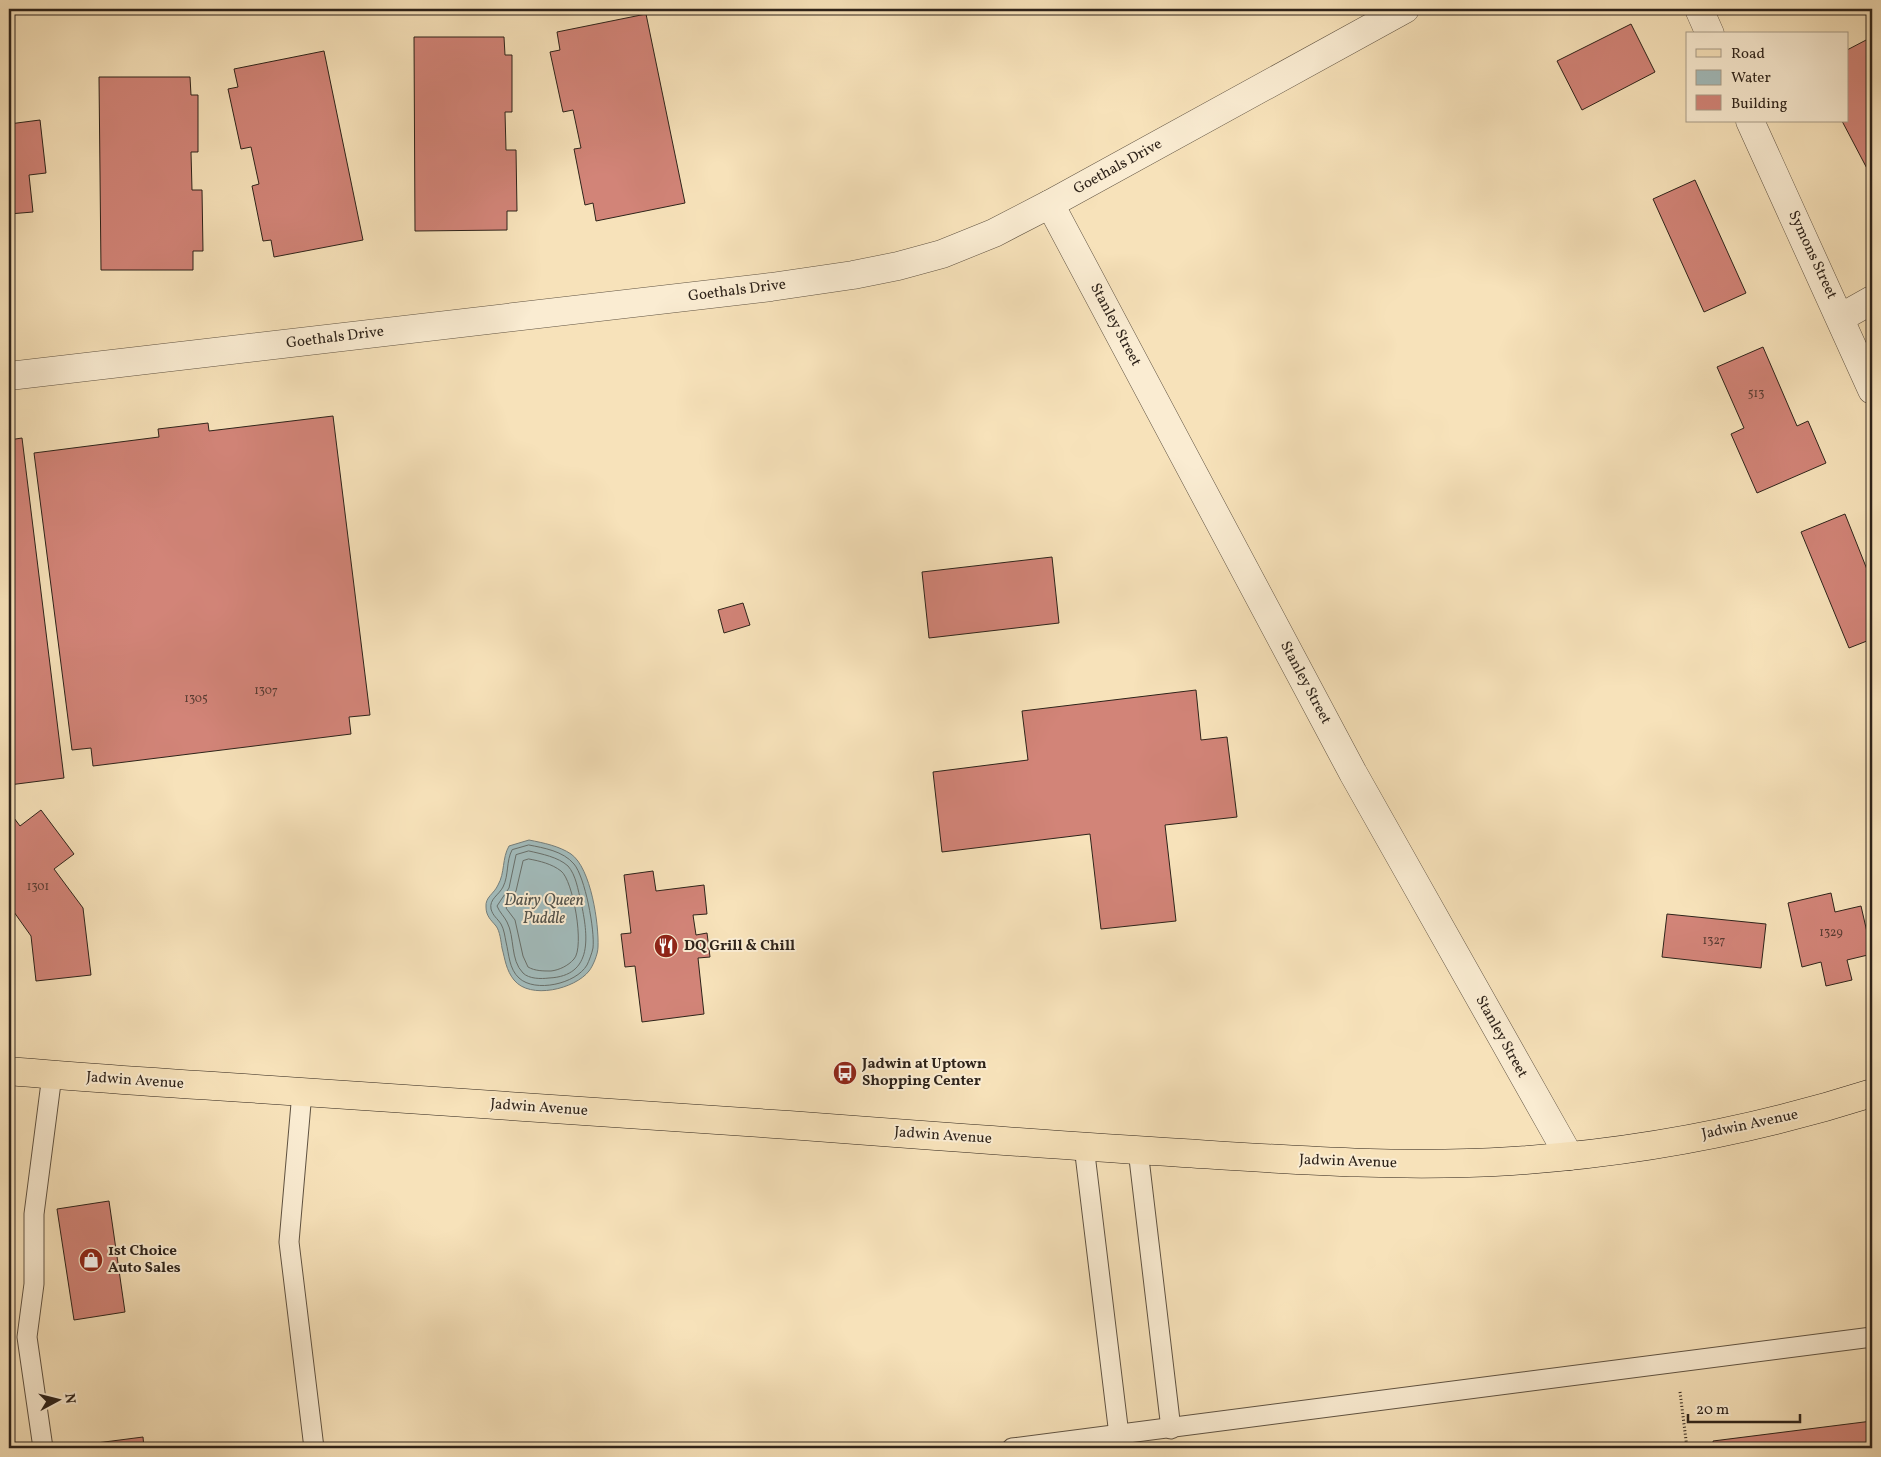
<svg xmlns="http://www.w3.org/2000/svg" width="1881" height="1457" font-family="Vollkorn,serif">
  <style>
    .water { fill: #a2bbbb; stroke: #747e7b }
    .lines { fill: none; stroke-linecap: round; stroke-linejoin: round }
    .shore { stroke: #686f6a; stroke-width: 1 }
    .building { fill: #d28478; stroke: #2e231a }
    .service-casing { stroke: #605342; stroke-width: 21 }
    .minor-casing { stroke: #605342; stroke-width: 29 }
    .tertiary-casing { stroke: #605342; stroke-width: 29 }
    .primary-casing { stroke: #2e231a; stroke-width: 29 }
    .path { stroke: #2e231a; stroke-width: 3; stroke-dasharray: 1 2.5; stroke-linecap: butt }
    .service { stroke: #faecd2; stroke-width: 19 }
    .minor { stroke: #faecd2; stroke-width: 28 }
    .tertiary { stroke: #faecd2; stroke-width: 28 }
    .primary { stroke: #f7e2ba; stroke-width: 28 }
    .labels { text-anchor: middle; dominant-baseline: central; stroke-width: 4; stroke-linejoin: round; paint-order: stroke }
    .number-label { font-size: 12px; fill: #573b32 }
    .street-label { font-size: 15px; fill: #2e231a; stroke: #faecd2 }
    .poi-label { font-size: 15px; font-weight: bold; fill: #2e231a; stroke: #faecd2; text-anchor: start }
    .water-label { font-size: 16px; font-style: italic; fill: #51514a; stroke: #faecd2 }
  </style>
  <rect width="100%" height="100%" fill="#f7e2ba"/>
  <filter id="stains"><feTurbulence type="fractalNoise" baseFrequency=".004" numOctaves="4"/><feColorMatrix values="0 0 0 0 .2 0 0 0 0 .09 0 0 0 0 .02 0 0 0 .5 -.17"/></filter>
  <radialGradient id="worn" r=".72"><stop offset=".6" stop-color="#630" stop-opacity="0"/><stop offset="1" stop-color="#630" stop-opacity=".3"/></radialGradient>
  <path class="water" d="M529,840C544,843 559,846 571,854C591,868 599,924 598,947C598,954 593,966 589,971C575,989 530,1000 514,980C506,970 505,959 502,948C501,942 500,931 496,926C491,920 486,916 486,907C485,897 494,894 498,885C505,873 502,858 509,846Z"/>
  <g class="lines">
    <g class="shore">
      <path d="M529,845C544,848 563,851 574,864C585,877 595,930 593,948C592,953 589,961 587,965C576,984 535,993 519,978C509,969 509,954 506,942C505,937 504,929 501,924C497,918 493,916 491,909C489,899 499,895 503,887C509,875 506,861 512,850Z"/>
      <path d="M529,851C542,854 558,857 568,866C576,875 578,890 581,902C588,935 594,976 549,978C541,979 529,979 523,973C510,960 515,937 507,922C504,916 500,913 497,906L509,888L516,855Z"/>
      <path d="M529,859C540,861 552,864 561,871C573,880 585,947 574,959C568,966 559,970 551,971C543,971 535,971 528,967L523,956L515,920L506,908L516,891L523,861Z"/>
    </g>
  </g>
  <g class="building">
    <path d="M646,14L685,203L596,221L593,203L585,205L574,149L581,148L573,110L563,112L550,52L560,50L557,32Z"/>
    <path d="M1631,24L1655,72L1582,110L1557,61Z"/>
    <path d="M414,37H504L505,55H512V112H505L506,150H516L517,211H507V230L415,231Z"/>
    <path d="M1868,39L1872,46V178L1842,121H1847V50Z"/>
    <path d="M324,51L363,240L274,257L271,240L263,241L252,186L259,184L251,147L241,149L228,89L238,87L234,69Z"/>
    <path d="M99,77H190L191,95H198V152H191L192,190H202L203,251H193V270H101Z"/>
    <path d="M40,120L46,173L29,175L33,212L9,214V124Z"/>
    <path d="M1695,180L1746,293L1704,312L1653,199Z"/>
    <path d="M1763,347L1797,426L1808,421L1826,463L1757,493L1731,434L1744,428L1717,367Z"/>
    <path d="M333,416L370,715L349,717L351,734L93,766L91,748L72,750L34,453L159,437L158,429L208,423L209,431Z"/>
    <path d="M22,438L64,778L9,785V440Z"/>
    <path d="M1845,514L1872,582V639L1849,648L1801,532Z"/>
    <path d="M1052,557L1059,623L929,638L922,572Z"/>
    <path d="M743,603L750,625L724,633L718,610Z"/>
    <path d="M1196,690L1201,740L1227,737L1237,817L1165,825L1176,921L1101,929L1090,834L942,852L933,772L1028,760L1022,711Z"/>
    <path d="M41,810L74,854L54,869L83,908L91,975L36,981L31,936L9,905V819L14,818L20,826Z"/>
    <path d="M653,871L656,891L704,885L707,914L693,915L696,935L707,933L710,957L698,958L704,1014L642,1022L635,966L625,967L621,934L631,933L624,875Z"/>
    <path d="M1831,893L1835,912L1861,906L1872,954L1847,960L1852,980L1826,986L1821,962L1802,967L1788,903Z"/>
    <path d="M1667,914L1766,924L1761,968L1662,957Z"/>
    <path d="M109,1201L125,1312L74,1320L57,1209Z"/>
    <path d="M1872,1421V1448H1714L1713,1441Z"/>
    <path d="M143,1437L144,1448H81V1445Z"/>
  </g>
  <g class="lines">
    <g class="service-casing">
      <g id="service">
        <path d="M302,1092L289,1242L314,1448"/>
        <path d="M1084,1146L1119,1435"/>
        <path d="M1138,1150L1171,1429"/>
        <path d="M43,1448L27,1337L34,1284V1214L52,1075"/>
        <path d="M1012,1448L1872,1337"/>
      </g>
    </g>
    <g class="minor-casing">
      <g id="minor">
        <path d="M1699,9L1710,34"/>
        <path d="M1750,121L1872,390"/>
        <path d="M1050,204L1353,773L1569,1156"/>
        <path d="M1840,318L1872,300"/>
      </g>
    </g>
    <g class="tertiary-casing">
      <path id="tertiary" d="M9,376L771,287L853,275L898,266L942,254L994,233L1050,204L1405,9"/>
    </g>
    <g class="primary-casing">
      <path id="primary" d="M9,1071C87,1078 165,1083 244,1088C425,1100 607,1111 789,1125C920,1135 1051,1145 1183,1153C1293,1160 1402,1168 1512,1161C1634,1153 1756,1130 1872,1093"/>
    </g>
    <path class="path" d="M1680,1392L1687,1448"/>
    <use href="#service" class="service"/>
    <use href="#minor" class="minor"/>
    <use href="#tertiary" class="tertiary"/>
    <use href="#primary" class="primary"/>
  </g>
  <defs>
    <g id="restaurant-disc" transform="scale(1.25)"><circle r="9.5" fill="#8f2418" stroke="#faecd2"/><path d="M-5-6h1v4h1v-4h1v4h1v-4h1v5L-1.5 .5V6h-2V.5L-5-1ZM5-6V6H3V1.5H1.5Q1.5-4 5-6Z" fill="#fff"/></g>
    <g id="bus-disc" transform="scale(1.25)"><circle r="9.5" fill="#8f2418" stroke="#faecd2"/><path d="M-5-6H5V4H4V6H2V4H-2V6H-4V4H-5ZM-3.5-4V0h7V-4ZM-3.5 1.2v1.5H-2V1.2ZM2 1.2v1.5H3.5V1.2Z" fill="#fff"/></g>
    <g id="shop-disc" transform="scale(1.25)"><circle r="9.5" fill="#8f2418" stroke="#faecd2"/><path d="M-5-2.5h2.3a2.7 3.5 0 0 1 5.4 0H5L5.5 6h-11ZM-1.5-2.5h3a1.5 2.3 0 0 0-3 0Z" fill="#fff"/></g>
  </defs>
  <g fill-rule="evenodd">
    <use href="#restaurant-disc" x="666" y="946"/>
    <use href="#bus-disc" x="845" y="1073"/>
    <use href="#shop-disc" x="91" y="1260"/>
  </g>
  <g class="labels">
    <g class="number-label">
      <text x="1756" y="394">513</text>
      <text x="266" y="691">1307</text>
      <text x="196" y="699">1305</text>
      <text x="38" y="887">1301</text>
      <text x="1831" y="933">1329</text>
      <text x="1714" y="941">1327</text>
    </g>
    <g class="street-label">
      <text transform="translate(1118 167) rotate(-29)">Goethals Drive</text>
      <text transform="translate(1812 255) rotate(65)">Symons Street</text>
      <text transform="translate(737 291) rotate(-7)">Goethals Drive</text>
      <text transform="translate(1115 325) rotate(62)">Stanley Street</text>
      <text transform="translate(335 338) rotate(-7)">Goethals Drive</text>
      <text transform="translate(1305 683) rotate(62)">Stanley Street</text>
      <text transform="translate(1501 1037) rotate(61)">Stanley Street</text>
      <text transform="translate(135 1081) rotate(4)">Jadwin Avenue</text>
      <text transform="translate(539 1108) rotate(4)">Jadwin Avenue</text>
      <text transform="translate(1750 1125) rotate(-12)">Jadwin Avenue</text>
      <text transform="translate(943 1136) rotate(4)">Jadwin Avenue</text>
      <text transform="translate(1348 1162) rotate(2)">Jadwin Avenue</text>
    </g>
    <g class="poi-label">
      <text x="684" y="946">DQ Grill &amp; Chill</text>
      <text x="862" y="1064">Jadwin at Uptown<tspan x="862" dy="17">Shopping Center</tspan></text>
      <text x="108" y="1251">1st Choice<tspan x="108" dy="17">Auto Sales</tspan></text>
    </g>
    <g class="water-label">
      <text x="544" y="901">Dairy Queen<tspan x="544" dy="18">Puddle</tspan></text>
    </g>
  </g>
  <rect width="1881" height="1457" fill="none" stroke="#f7e2ba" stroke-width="30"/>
  <rect x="10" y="10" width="1861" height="1437" fill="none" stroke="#2e231a" stroke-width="2.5"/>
  <rect x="15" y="15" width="1851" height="1427" fill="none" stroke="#2e231a"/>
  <rect x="1686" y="32" width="162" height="90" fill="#faecd2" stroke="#a89c88"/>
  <rect x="1696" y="49" width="25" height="8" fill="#f7e2ba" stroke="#a89c88"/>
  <text x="1731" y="58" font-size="15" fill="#2e231a">Road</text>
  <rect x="1696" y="70" width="25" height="15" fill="#a2bbbb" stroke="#a89c88"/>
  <text x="1731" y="82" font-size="15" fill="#2e231a">Water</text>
  <rect x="1696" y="95" width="25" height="15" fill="#d28478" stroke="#a89c88"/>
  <text x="1731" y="108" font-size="15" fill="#2e231a">Building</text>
  <g transform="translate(58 1400) rotate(83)" stroke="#faecd2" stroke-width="4" paint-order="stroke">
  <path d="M0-4L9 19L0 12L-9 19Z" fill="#2e231a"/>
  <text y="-8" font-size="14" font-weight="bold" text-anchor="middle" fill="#2e231a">N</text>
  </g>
  <path d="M1688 1414v8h112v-8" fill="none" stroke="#2e231a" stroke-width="2.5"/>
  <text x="1696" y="1414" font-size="15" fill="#2e231a" stroke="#faecd2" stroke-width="4" paint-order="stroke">20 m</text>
  <rect width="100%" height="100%" filter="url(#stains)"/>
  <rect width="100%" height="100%" fill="url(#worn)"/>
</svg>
